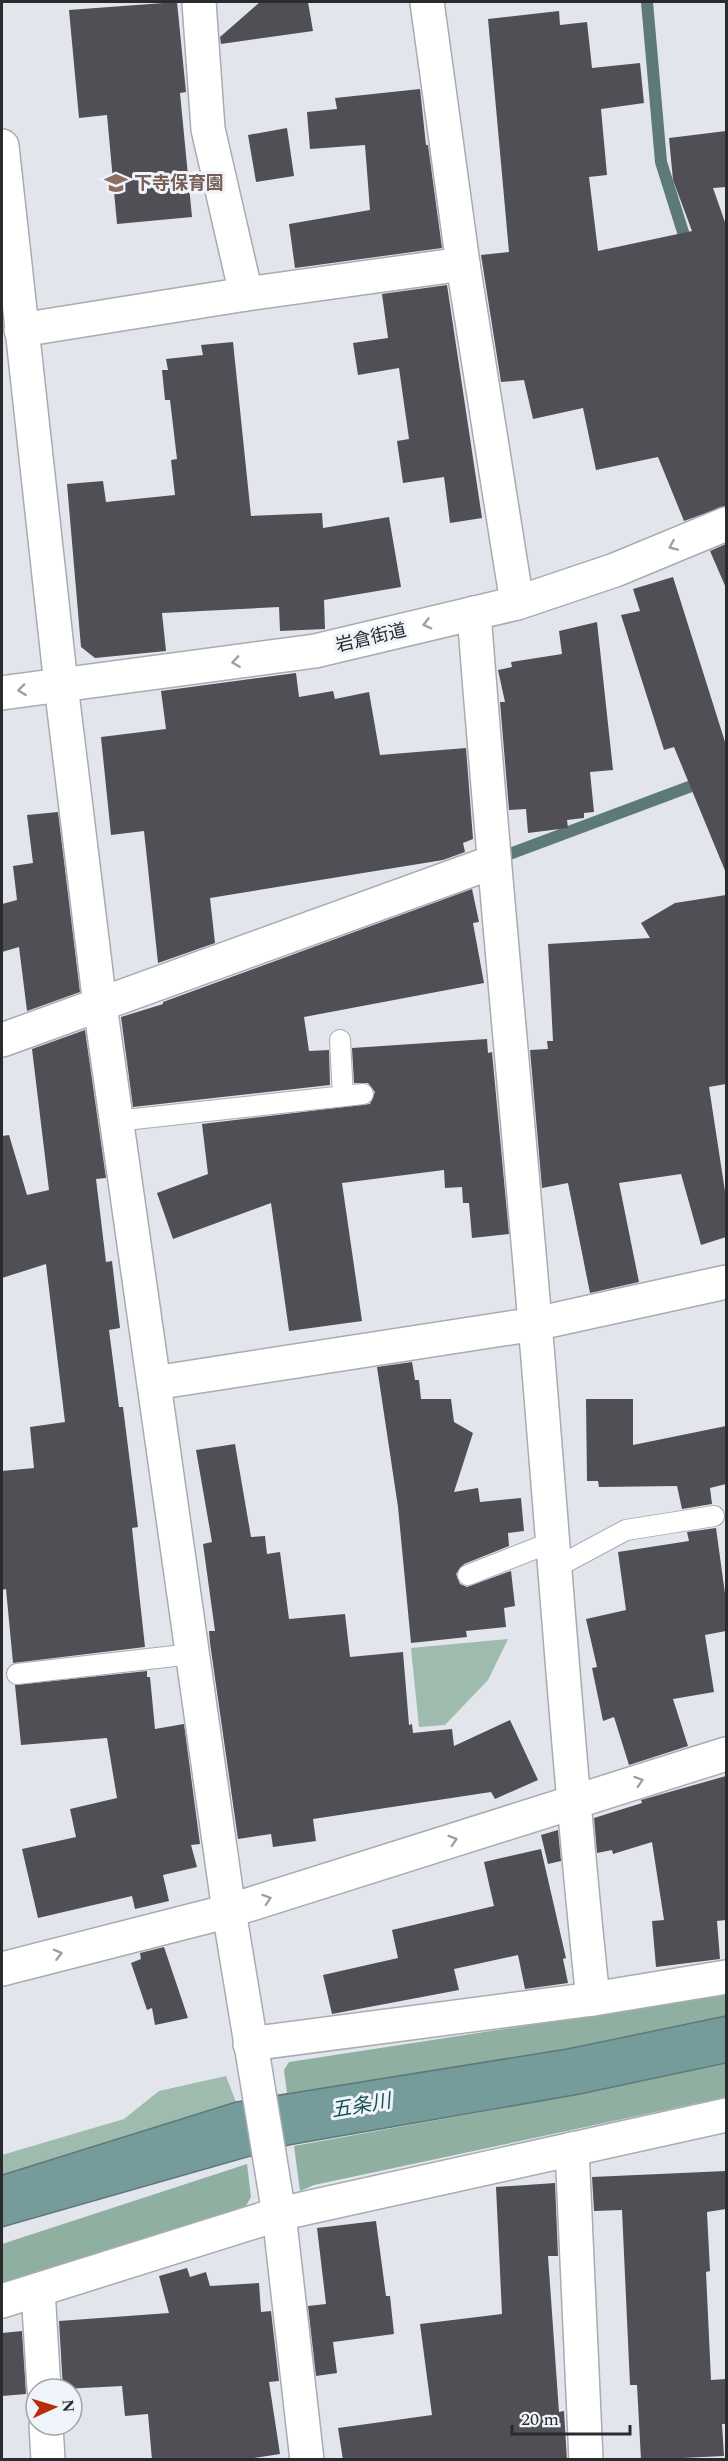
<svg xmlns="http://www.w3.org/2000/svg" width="728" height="2461" font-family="Spectral,'Noto Sans JP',serif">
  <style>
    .green { fill: #9fbbae }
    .forest { fill: #8fb0a1 }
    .water { fill: #759b9b; stroke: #5e797a; stroke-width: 1.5 }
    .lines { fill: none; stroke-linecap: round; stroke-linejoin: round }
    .stream { stroke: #5e797a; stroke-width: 12 }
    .building { fill: #504f55 }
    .lane-casing { stroke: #a7acb1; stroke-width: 22 }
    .street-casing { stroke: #a7acb1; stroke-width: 36 }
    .lane { stroke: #fff; stroke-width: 20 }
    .street { stroke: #fff; stroke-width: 33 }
    .oneway { stroke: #9fa0a0 }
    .labels { text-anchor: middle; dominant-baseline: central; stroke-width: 6; stroke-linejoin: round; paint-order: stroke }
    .education-label { font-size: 18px; font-weight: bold; fill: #785e54; stroke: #eff4fa; text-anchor: start }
    .street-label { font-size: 18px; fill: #292b2d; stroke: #eff4fa }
    .water-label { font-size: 20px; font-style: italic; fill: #185151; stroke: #eff4fa }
  </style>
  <rect width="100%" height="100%" fill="#e2e6ec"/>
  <g class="green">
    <path d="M508,1639L488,1680L445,1725L419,1727L411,1648Z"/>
    <path d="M226,2076L236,2102L2,2175V2155L124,2119L159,2091Z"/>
  </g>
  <g class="forest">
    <path d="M726,1995V2016L567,2049L287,2093L284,2070L289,2062Z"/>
    <path d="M726,2063V2097L314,2185L300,2191L294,2146L580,2094Z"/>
    <path d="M247,2164L251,2197L243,2211L2,2287V2244Z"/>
  </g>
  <path class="water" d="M726,2016V2063L580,2094L289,2145L2,2227V2175L236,2102L567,2049Z"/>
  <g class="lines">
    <g class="stream">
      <path d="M647,2L661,162L688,248"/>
      <path d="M507,855L726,773"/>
    </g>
  </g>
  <g class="building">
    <path d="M177,2L186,92L180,93L192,217L117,224L107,115L79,118L69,10Z"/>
    <path d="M260,2H308L313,31L221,44L220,37Z"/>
    <path d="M559,11L560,25L587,22L592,68L640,63L644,103L601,109L607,175L589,177L598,251L692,231L673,180L669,138L726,131V187L713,188L726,225V506L684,521L658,457L596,470L583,408L533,419L524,380L501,382L481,255L509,252L488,19Z"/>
    <path d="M420,89L426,145H428L442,248L295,268L289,224L370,210L365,145L310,149L307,112L337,109L335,98Z"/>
    <path d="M287,128L294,176L256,182L248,135Z"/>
    <path d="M447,285L482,518L450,523L444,477L403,483L397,441L409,439L399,368L358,375L353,343L388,338L382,294Z"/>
    <path d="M233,342L251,516L322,513L323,528L389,517L401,587L324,600L325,629L280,631L279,607L162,613L166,651L95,658L81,647L67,484L103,481L106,502L175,495L171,460L177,459L170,400H165L162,370H168L166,359L203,355L201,345Z"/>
    <path d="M726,544V588L710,551Z"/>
    <path d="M673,577L726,745V873L674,747L664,750L621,615L640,611L633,589Z"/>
    <path d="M597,622L613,770L590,772L594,812L584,813V818L567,820L568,828L528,833L526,809L509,810L500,702H505L498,670L512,667L511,662L562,654L559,631Z"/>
    <path d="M296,673L299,697L333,691L335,699L369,692L380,755L466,748L473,839L463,843L465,852L443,860L210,898L215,943L158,963L144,831L111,835L101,737L166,729L161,691Z"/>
    <path d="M58,812L80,992L27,1011L19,947L2,952V904L17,900L13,866L33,863L27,815Z"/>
    <path d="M472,889L479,922L473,923L484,983L304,1017L309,1051L329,1050L330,1085L133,1107L121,1017L163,1004V1002Z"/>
    <path d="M726,895V1084L709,1087L726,1198V1237L701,1245L681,1174L619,1183L639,1282L590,1293L568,1183L542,1188L530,1050L548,1049L547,1041H553L548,944L650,938L641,923L675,903Z"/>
    <path d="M85,1030L106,1178L96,1179L106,1262L112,1261L120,1328L109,1330L119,1407H123L138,1527L132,1528L145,1647L13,1663L6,1589L2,1590V1471L34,1468L30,1427L65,1422L46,1264L2,1278V1136L9,1135L27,1195L49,1190L32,1049Z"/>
    <path d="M487,1039L488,1053L492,1052L509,1234L472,1238L469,1203H463L462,1187L445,1188L444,1170L342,1183L362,1321L289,1331L271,1203L173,1239L157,1193L208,1174L202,1124L370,1104L375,1092L368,1083H354L352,1048Z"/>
    <path d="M412,1362L415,1380H419L421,1399H451L454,1422L473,1433L454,1492L478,1488L480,1502L521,1498L524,1531L508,1533L509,1546L464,1564L456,1574L460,1584L467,1587L511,1571L515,1606L504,1608L506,1627L466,1631L467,1637L411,1643L398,1507L377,1367Z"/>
    <path d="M586,1399H633V1445L726,1426V1484L710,1488L712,1504L682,1509L677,1486L599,1487L598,1481H587Z"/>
    <path d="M235,1444L251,1537L265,1536L267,1554L280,1552L289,1619L345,1614L350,1657L403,1652L409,1725L412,1724L413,1733L452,1729L454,1746L510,1720L538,1780L495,1799L491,1792L313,1819L316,1841L273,1847L271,1834L238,1839L210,1643L209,1631H215L203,1544L212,1542L196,1450Z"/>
    <path d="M716,1528L726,1601V1631L705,1635L714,1692L673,1699L688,1746L629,1765L614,1717L603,1721L592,1668L597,1667L586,1619L626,1610L618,1552L689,1541L687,1532Z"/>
    <path d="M147,1671V1677H150L155,1729L184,1724L200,1844L191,1845L197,1867L163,1875L169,1901L135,1909L132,1896L38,1918L22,1849L76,1837L70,1809L117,1798L107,1738L21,1745L15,1685Z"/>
    <path d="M726,1776V1920L717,1921L720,1959L656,1967L652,1921L664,1920L652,1842L613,1854L612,1850L597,1853L594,1818L642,1803L641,1800Z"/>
    <path d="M558,1830L561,1861L548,1864L541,1835Z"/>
    <path d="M541,1849L566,1958L563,1959L568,1983L525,1989L518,1955L454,1969L459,1990L332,2014L323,1975L398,1958L392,1930L494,1906L484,1862Z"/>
    <path d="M164,1947L188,2018L155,2025L152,2008L147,2010L131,1963L141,1959L140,1953Z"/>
    <path d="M726,2171V2209L707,2212L710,2271L706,2272L711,2380L726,2379V2424H722L724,2456L641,2460L637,2385H630L622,2210L594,2211L592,2177Z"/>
    <path d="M555,2183L558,2256H548L559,2412L564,2411L567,2460H343L338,2428L432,2415L420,2324L502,2314L496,2187Z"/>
    <path d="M376,2221L386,2296H390L394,2334L333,2342L337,2373L316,2376L308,2306L326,2304L317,2228Z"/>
    <path d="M187,2268L190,2277L206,2272L210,2286L259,2283L261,2312L271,2311L279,2381L269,2382L280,2454L241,2460H152L148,2414L125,2416L122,2386L63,2389L59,2321L169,2313L159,2276Z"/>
    <path d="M22,2331L26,2394L2,2396V2333Z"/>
  </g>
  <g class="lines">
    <g class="lane-casing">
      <g id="lane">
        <path d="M340,1040L343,1096"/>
        <path d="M116,1121L363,1094"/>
        <path d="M555,1568L626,1530L714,1516"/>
        <path d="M468,1575L552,1542"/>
        <path d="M17,1674L192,1654"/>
      </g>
    </g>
    <g class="street-casing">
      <g id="street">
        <path d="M427,2L463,264L517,603"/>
        <path d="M2,146L61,685L100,1005L229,1911L279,2214L307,2460"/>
        <path d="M246,294L463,264"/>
        <path d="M21,330L246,294L208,129L199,2"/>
        <path d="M474,613C492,850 515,1086 535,1323C554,1548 569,1774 593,1999"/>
        <path d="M2,693L315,651L517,603L615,570L726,524"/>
        <path d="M2,1040L493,862"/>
        <path d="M154,1383L535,1324L726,1282"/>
        <path d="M2,1969L229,1911L726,1754"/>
        <path d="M250,2044L593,1999L726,1977"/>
        <path d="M572,2149L586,2460"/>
        <path d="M38,2290L44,2389"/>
        <path d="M2,2301L279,2214L726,2115"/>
        <path d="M46,2425L48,2460"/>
      </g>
    </g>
    <use href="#lane" class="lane"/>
    <use href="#street" class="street"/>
  </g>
  <defs><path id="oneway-chevron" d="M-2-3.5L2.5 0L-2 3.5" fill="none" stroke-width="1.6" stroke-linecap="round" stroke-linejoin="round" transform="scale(1.5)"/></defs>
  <g class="oneway">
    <use href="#oneway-chevron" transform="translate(673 546) rotate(157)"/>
    <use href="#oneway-chevron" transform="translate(427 624) rotate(166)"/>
    <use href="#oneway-chevron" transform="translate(236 662) rotate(172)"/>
    <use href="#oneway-chevron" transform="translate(22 690) rotate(173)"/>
    <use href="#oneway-chevron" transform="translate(639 1781) rotate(-18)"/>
    <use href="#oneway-chevron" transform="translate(453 1840) rotate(-18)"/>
    <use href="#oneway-chevron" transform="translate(267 1899) rotate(-18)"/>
    <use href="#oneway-chevron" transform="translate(58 1954) rotate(-14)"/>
  </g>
  <defs>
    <g id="school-bare" transform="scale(1.8)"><path d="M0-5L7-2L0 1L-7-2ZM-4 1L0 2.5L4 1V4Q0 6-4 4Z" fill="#8d6e63" stroke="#eff4fa" stroke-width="2.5" paint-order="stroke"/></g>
  </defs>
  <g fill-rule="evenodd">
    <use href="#school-bare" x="116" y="183"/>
  </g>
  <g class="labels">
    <g class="education-label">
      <text x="134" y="183">下寺保育園</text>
    </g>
    <g class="street-label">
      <text transform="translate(371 638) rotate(-13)">岩倉街道</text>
    </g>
    <g class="water-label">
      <text transform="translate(361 2106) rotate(-10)">五条川</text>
    </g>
  </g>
  <rect width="728" height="2461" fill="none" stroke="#292b2d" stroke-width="6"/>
  <g transform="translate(54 2407) rotate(86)"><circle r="28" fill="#eff4fa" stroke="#a0a4a8" stroke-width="1.5"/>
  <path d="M0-4.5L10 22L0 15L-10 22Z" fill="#b82d0b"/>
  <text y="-9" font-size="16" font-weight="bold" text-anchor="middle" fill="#292b2d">N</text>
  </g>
  <path d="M512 2425v9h118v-9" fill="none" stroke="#292b2d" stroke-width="3"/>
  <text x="521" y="2425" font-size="18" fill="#292b2d" stroke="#eff4fa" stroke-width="4.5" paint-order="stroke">20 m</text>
</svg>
